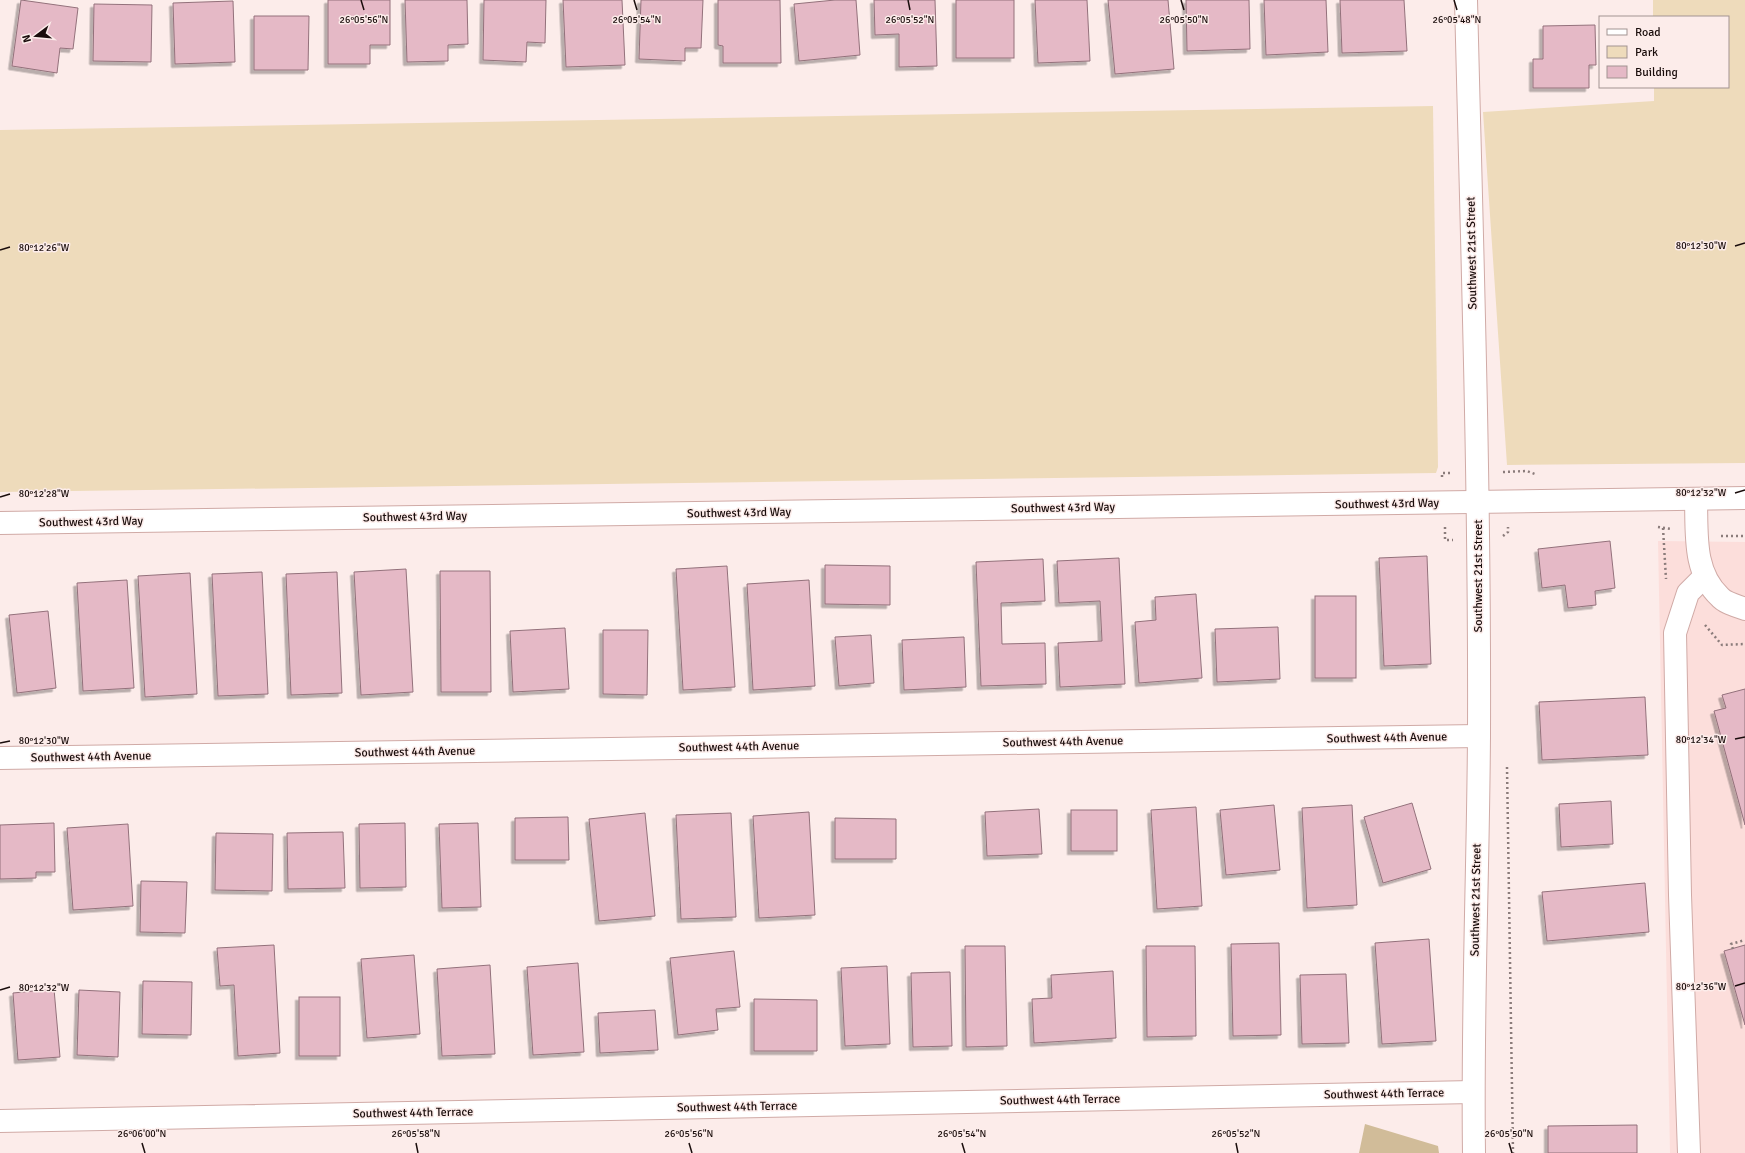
<svg xmlns="http://www.w3.org/2000/svg" width="1745" height="1153" font-family="Signika,sans-serif">
  <style>
    .built { fill: #fcdedb }
    .green { fill: #eedbbb }
    .forest { fill: #d1bc99 }
    .building { fill: #e5b9c6; stroke: #93717b; filter: url(#shadow) }
    .lines { fill: none; stroke-linecap: round; stroke-linejoin: round }
    .minor-casing { stroke: #d0aaa6; stroke-width: 24 }
    .path { stroke: #8b7c7b; stroke-width: 2.5; stroke-dasharray: 2 3; stroke-linecap: butt }
    .minor { stroke: #fff; stroke-width: 22 }
    .ticks { fill: none; stroke: #1a0d0c; stroke-width: 1.5 }
    .labels { text-anchor: middle; dominant-baseline: central; stroke-width: 3; stroke-linejoin: round; paint-order: stroke }
    .street-label { font-size: 12px; fill: #1a0d0c; stroke: #fcecea }
    .ticks-label { font-size: 10px; text-anchor: middle; fill: #1a0d0c; stroke: #fcecea; stroke-width: 3; stroke-linejoin: round; paint-order: stroke }
  </style>
  <defs>
    <filter id="shadow"><feDropShadow dx="-3.5" dy="3.5" stdDeviation="0" flood-color="#0004"/></filter>
  </defs>
  <rect width="100%" height="100%" fill="#fcecea"/>
  <path class="built" d="M1658,541L1745,542V1153H1670Z"/>
  <g class="green">
    <path d="M1653,0H1745V463L1507,465L1483,112L1654,101V87H1728V17H1653Z"/>
    <path d="M1433,106L1438,467L1436,473L0,492V130Z"/>
  </g>
  <path class="forest" d="M1365,1124L1438,1146L1439,1153H1359Z"/>
  <g class="building">
    <path d="M21,0L78,8L73,49L60,48L57,73L12,66Z"/>
    <path d="M328,0H390V45H370V64H328Z"/>
    <path d="M405,0H467L468,44L448,45V61L407,62Z"/>
    <path d="M484,0H546L545,43L527,42L526,62L483,60Z"/>
    <path d="M563,0H622L625,65L566,67Z"/>
    <path d="M641,0H703L701,48H685V61L639,59Z"/>
    <path d="M718,0H780L781,63H723V46L718,45Z"/>
    <path d="M835,0H856L860,55L799,61L794,4Z"/>
    <path d="M874,0H935L937,66L899,67V34L875,35Z"/>
    <rect x="956" y="0" width="58" height="58"/>
    <path d="M1035,0H1087L1090,61L1038,63Z"/>
    <path d="M1108,0H1168L1174,69L1115,74Z"/>
    <path d="M1186,0H1249L1250,49L1187,51Z"/>
    <path d="M1264,0H1326L1328,52L1266,55Z"/>
    <path d="M1340,0H1404L1407,51L1342,53Z"/>
    <path d="M233,1L235,62L175,64L173,3Z"/>
    <path d="M94,4L152,5L151,62L93,61Z"/>
    <path d="M254,16H309L308,70H254Z"/>
    <path d="M1595,25L1596,65H1589V88H1533V59H1543V26Z"/>
    <path d="M1610,541L1615,588L1595,591L1596,605L1568,608L1565,585L1542,588L1538,549Z"/>
    <path d="M1427,556L1431,664L1384,666L1379,558Z"/>
    <path d="M1119,558L1125,684L1060,687L1058,643L1102,641L1100,601L1059,603L1057,561Z"/>
    <path d="M1043,559L1045,601L1001,603L1002,644L1045,643L1046,684L981,686L976,562Z"/>
    <path d="M825,565L890,566V605L825,604Z"/>
    <path d="M727,566L735,687L683,690L676,569Z"/>
    <path d="M406,569L413,692L361,695L354,572Z"/>
    <path d="M440,571H490L491,692H441Z"/>
    <path d="M262,572L268,694L218,696L212,574Z"/>
    <path d="M337,572L342,693L291,695L286,574Z"/>
    <path d="M190,573L197,694L145,697L138,576Z"/>
    <path d="M127,580L134,688L83,691L77,583Z"/>
    <path d="M809,580L815,686L753,690L747,584Z"/>
    <path d="M1196,594L1202,678L1139,683L1135,622L1156,620L1155,597Z"/>
    <rect x="1315" y="596" width="41" height="82"/>
    <path d="M48,611L56,688L17,693L9,615Z"/>
    <path d="M1278,627L1280,679L1217,682L1215,629Z"/>
    <path d="M565,628L569,689L513,692L510,631Z"/>
    <path d="M603,630H648L647,695L603,694Z"/>
    <path d="M871,635L874,683L839,686L835,637Z"/>
    <path d="M964,637L966,687L904,690L902,640Z"/>
    <path d="M1745,689V825L1714,711L1726,708L1722,695Z"/>
    <path d="M1645,697L1648,755L1542,760L1539,702Z"/>
    <path d="M1611,801L1613,844L1561,847L1559,804Z"/>
    <path d="M1412,803L1431,869L1383,883L1364,817Z"/>
    <path d="M1274,805L1280,870L1226,875L1220,810Z"/>
    <path d="M1352,805L1357,905L1307,908L1302,808Z"/>
    <path d="M1196,807L1202,906L1157,909L1151,810Z"/>
    <path d="M1039,809L1042,854L987,856L985,812Z"/>
    <rect x="1071" y="810" width="46" height="41"/>
    <path d="M809,812L815,915L759,918L753,816Z"/>
    <path d="M645,813L655,916L599,921L589,819Z"/>
    <path d="M731,813L736,917L681,919L676,815Z"/>
    <path d="M568,817L569,860H515V818Z"/>
    <path d="M835,818L896,819V859H835Z"/>
    <path d="M54,823L55,872H36V878L0,879V825Z"/>
    <path d="M405,823L406,887L360,888L359,824Z"/>
    <path d="M478,823L481,907L442,908L439,824Z"/>
    <path d="M128,824L133,906L73,910L67,828Z"/>
    <path d="M343,832L345,888L288,889L287,833Z"/>
    <path d="M216,833L273,834L272,891L215,890Z"/>
    <path d="M141,881L187,882L185,933L140,932Z"/>
    <path d="M1645,883L1649,932L1547,941L1542,892Z"/>
    <path d="M1429,939L1436,1041L1382,1044L1375,943Z"/>
    <path d="M1279,943L1281,1035L1233,1036L1231,944Z"/>
    <path d="M274,945L280,1053L238,1056L234,985L220,986L217,948Z"/>
    <path d="M1745,945V1025L1724,951Z"/>
    <path d="M965,946H1005L1007,1046L966,1047Z"/>
    <path d="M1146,946H1195L1196,1036L1147,1037Z"/>
    <path d="M734,951L740,1007L716,1009L718,1030L678,1035L670,958Z"/>
    <path d="M414,955L420,1034L367,1038L361,959Z"/>
    <path d="M578,963L584,1052L533,1055L527,967Z"/>
    <path d="M490,965L495,1054L442,1056L437,969Z"/>
    <path d="M887,966L890,1044L845,1046L841,968Z"/>
    <path d="M1113,971L1116,1038L1034,1043L1032,999L1052,998L1051,975Z"/>
    <path d="M950,972L952,1046L913,1047L911,973Z"/>
    <path d="M1346,974L1349,1043L1302,1044L1300,975Z"/>
    <path d="M143,981L192,982L191,1035L142,1034Z"/>
    <path d="M54,989L60,1057L18,1060L13,993Z"/>
    <path d="M79,990L120,992L118,1057L77,1055Z"/>
    <rect x="299" y="997" width="41" height="59"/>
    <path d="M754,999L817,1000V1051H754Z"/>
    <path d="M655,1010L658,1050L600,1053L598,1013Z"/>
    <path d="M1637,1125V1153H1548V1126Z"/>
  </g>
  <g class="lines">
    <g class="minor-casing">
      <g id="minor">
        <path d="M1466,0C1472,245 1480,491 1479,736C1478,875 1472,1014 1474,1153"/>
        <path d="M1696,499C1697,534 1693,572 1720,597C1725,603 1738,606 1745,609"/>
        <path d="M0,523L1745,498"/>
        <path d="M0,758L1479,736"/>
        <path d="M0,1121L1473,1092"/>
        <path d="M1689,1153L1680,895L1675,633L1688,593L1704,577"/>
      </g>
    </g>
    <g class="path">
      <path d="M1503,472L1527,471L1535,474"/>
      <path d="M1442,477V473H1452"/>
      <path d="M1445,527V540H1453"/>
      <path d="M1658,527L1671,529"/>
      <path d="M1663,528L1666,579"/>
      <path d="M1503,536L1508,532V527"/>
      <path d="M1721,536H1745"/>
      <path d="M1705,625L1722,645L1745,644"/>
      <path d="M1507,767L1513,1153"/>
      <path d="M1733,949L1731,944L1745,940"/>
    </g>
    <use href="#minor" class="minor"/>
  </g>
  <path class="ticks" d="M361,0L364,10M634,0L637,10M908,0L910,10M1181,0L1184,10M1454,0L1457,10M1735,246L1745,243M0,250L10,247M1735,493L1745,490M0,497L10,494M1735,739L1745,737M0,743L10,741M1735,986L1745,983M0,990L10,987M142,1143L145,1153M416,1143L418,1153M689,1143L692,1153M962,1143L965,1153M1236,1143L1238,1153M1509,1143L1512,1153"/>
  <g class="labels">
    <g class="street-label">
      <text transform="translate(1472 253) rotate(-91)">Southwest 21st Street</text>
      <text transform="translate(1387 504) rotate(-1)">Southwest 43rd Way</text>
      <text transform="translate(1063 508) rotate(-1)">Southwest 43rd Way</text>
      <text transform="translate(739 513) rotate(-1)">Southwest 43rd Way</text>
      <text transform="translate(415 517) rotate(-1)">Southwest 43rd Way</text>
      <text transform="translate(91 522) rotate(-1)">Southwest 43rd Way</text>
      <text transform="translate(1478 576) rotate(-90)">Southwest 21st Street</text>
      <text transform="translate(1387 738) rotate(-1)">Southwest 44th Avenue</text>
      <text transform="translate(1063 742) rotate(-1)">Southwest 44th Avenue</text>
      <text transform="translate(739 747) rotate(-1)">Southwest 44th Avenue</text>
      <text transform="translate(415 752) rotate(-1)">Southwest 44th Avenue</text>
      <text transform="translate(91 757) rotate(-1)">Southwest 44th Avenue</text>
      <text transform="translate(1476 900) rotate(-89)">Southwest 21st Street</text>
      <text transform="translate(1384 1094) rotate(-1)">Southwest 44th Terrace</text>
      <text transform="translate(1060 1100) rotate(-1)">Southwest 44th Terrace</text>
      <text transform="translate(737 1107) rotate(-1)">Southwest 44th Terrace</text>
      <text transform="translate(413 1113) rotate(-1)">Southwest 44th Terrace</text>
    </g>
  </g>
  <g class="ticks-label">
    <text x="364" y="23">26°05'56"N</text>
    <text x="637" y="23">26°05'54"N</text>
    <text x="910" y="23">26°05'52"N</text>
    <text x="1184" y="23">26°05'50"N</text>
    <text x="1457" y="23">26°05'48"N</text>
    <text x="1701" y="249">80°12'30"W</text>
    <text x="44" y="251">80°12'26"W</text>
    <text x="1701" y="496">80°12'32"W</text>
    <text x="44" y="497">80°12'28"W</text>
    <text x="1701" y="743">80°12'34"W</text>
    <text x="44" y="744">80°12'30"W</text>
    <text x="1701" y="990">80°12'36"W</text>
    <text x="44" y="991">80°12'32"W</text>
    <text x="142" y="1137">26°06'00"N</text>
    <text x="416" y="1137">26°05'58"N</text>
    <text x="689" y="1137">26°05'56"N</text>
    <text x="962" y="1137">26°05'54"N</text>
    <text x="1236" y="1137">26°05'52"N</text>
    <text x="1509" y="1137">26°05'50"N</text>
  </g>
  <rect x="1599" y="16" width="130" height="72" fill="#fcecea" stroke="#a29391"/>
  <rect x="1607" y="29" width="20" height="6" fill="#ffffff" stroke="#a29391"/>
  <text x="1635" y="36" font-size="12" fill="#1a0d0c">Road</text>
  <rect x="1607" y="46" width="20" height="12" fill="#eedbbb" stroke="#a29391"/>
  <text x="1635" y="56" font-size="12" fill="#1a0d0c">Park</text>
  <rect x="1607" y="66" width="20" height="12" fill="#e5b9c6" stroke="#a29391"/>
  <text x="1635" y="76" font-size="12" fill="#1a0d0c">Building</text>
  <g transform="translate(36 36) rotate(254)" stroke="#fcecea" stroke-width="3" paint-order="stroke">
  <path d="M0-3L7 15L0 10L-7 15Z" fill="#1a0d0c"/>
  <text y="-6" font-size="11" font-weight="bold" text-anchor="middle" fill="#1a0d0c">N</text>
  </g>
</svg>
